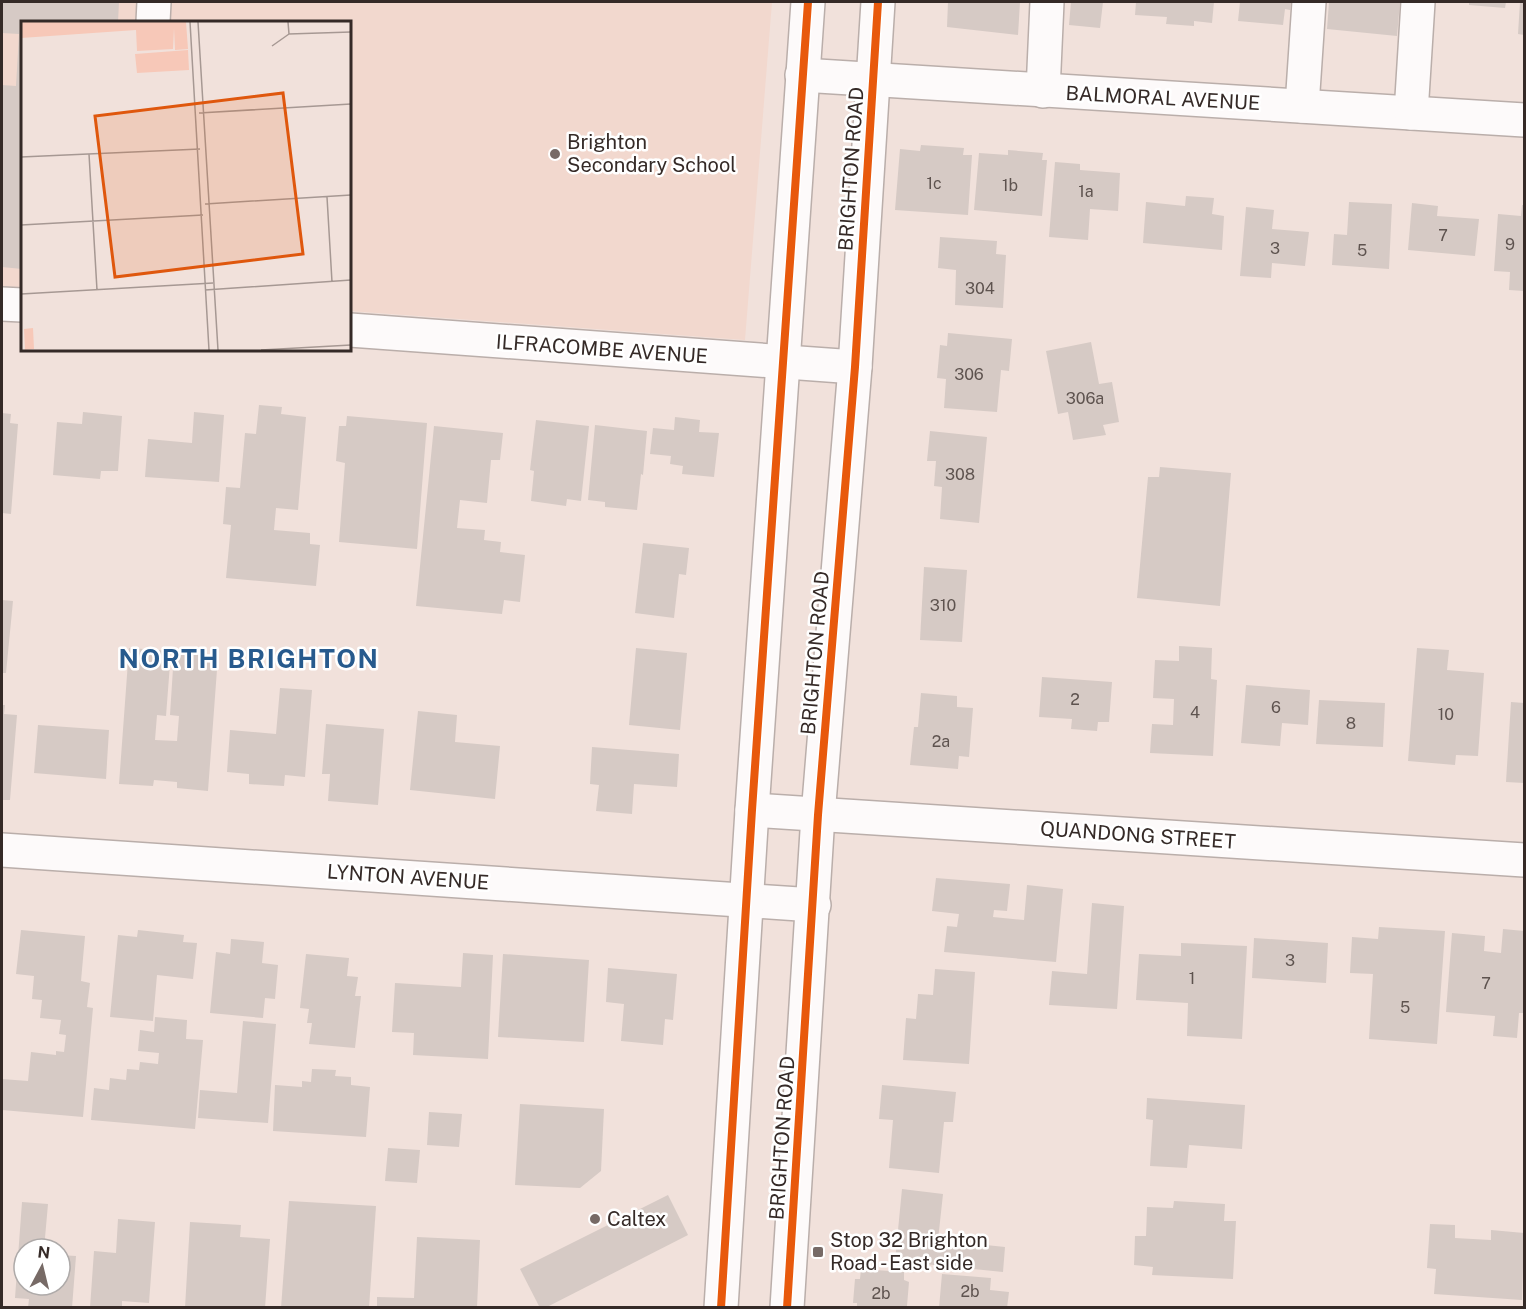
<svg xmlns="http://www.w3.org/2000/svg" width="1526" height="1309" font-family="'Public Sans',sans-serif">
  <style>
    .built { fill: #f2d8ce }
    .building { fill: #d6cac5 }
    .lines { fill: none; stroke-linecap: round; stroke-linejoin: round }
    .minor-casing { stroke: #baaeaa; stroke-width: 36 }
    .major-casing { stroke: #baaeaa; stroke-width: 36 }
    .minor { stroke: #fdfafa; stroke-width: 33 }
    .major { stroke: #fdfafa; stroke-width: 33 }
    .cycleway-casing { stroke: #fff; stroke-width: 11 }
    .cycleway { stroke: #e8590c; stroke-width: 8 }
    .poi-dot { fill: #776a66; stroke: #fff; stroke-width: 2 }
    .labels { text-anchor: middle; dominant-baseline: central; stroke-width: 5; stroke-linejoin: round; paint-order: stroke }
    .number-label { font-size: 16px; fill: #5e534f }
    .street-label { font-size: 20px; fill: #352a27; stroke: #fff }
    .poi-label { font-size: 20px; fill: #352a27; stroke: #fff; text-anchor: start }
    .district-label { font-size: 26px; font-weight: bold; letter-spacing: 1.5px; fill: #275a8d; stroke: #fff }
    .inset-road { fill: none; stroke: #a69893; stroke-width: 1.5 }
    .view { fill: #df570d; fill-opacity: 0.15; stroke: #df570d; stroke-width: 3 }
    .inset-edge { fill: none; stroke: #352a27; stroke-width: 3 }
  </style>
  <rect width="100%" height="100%" fill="#f1e1db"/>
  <path class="built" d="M2,2H772L745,340L350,311V22H22V287L2,286Z"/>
  <g class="building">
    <path d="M2,2H119L118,22H22V269L2,267V85L16,86L19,34L2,33Z"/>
    <path d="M948,2H1020L1018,35L947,27Z"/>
    <path d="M1071,2H1103L1100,28L1069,25Z"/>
    <path d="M1136,2H1214L1212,23L1194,21V26L1166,24L1167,17L1135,15Z"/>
    <path d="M1240,2H1291L1290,10L1285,9L1283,25L1238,21Z"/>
    <path d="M1329,2H1400L1397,36L1327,29Z"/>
    <path d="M1469,2H1506L1505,8L1469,5Z"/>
    <path d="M1520,2H1524V35L1518,34Z"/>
    <path d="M921,145L964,148L963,155H972L968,215L895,210L900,149L920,151Z"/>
    <path d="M1008,150L1043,153L1042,160H1047L1042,216L974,210L979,153L1008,155Z"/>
    <path d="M1055,162L1080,164V170L1120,173L1118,211L1090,209L1088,240L1049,237Z"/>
    <path d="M1186,196L1214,198L1212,214L1224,216L1222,250L1143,243L1146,202L1185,206Z"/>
    <path d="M1349,202L1392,204L1389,269L1332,265L1334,234L1347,235Z"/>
    <path d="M1412,203L1438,206L1437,216L1479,219L1475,256L1408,250Z"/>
    <path d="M1522,205H1524V291L1509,290L1510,272L1494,271L1498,214L1521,216Z"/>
    <path d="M1246,207L1274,210L1272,229L1309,232L1305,266L1272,263L1271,278L1240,276Z"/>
    <path d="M940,237L997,241L996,254L1006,255L1003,308L955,305L956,270L938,268Z"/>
    <path d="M948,333L1012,339L1009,371L1001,370L997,412L944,408L946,379L937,378L940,345L947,346Z"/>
    <path d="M1091,342L1099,384L1112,382L1119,422L1103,425L1106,435L1073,440L1068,412L1058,414L1046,351Z"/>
    <path d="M259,405L282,407L281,414L306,417L298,510L276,508L274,530L310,533V544L320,545L316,586L226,578L231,525L223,524L226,487L240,488L245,433L256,434Z"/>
    <path d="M83,412L122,416L118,471H101L100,479L53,475L57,422L82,424Z"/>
    <path d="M194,412L224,415L219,482L145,477L148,439L192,443Z"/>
    <path d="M2,413L11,414L10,423L18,424L11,514L2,513Z"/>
    <path d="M347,416L427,423L417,549L339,542L345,463L336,461L339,426H346Z"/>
    <path d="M675,417L700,420L699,432L719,433L714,477L682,474L683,466L670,464L671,456L650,454L653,428L674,430Z"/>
    <path d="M536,420L589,426L581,501L567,499L566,506L531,501L534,471L530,470Z"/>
    <path d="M595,425L647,431L643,475L641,474L637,510L605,507V502L588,500Z"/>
    <path d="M434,426L503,433L500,460H491L487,503L460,500L457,528L485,530L484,540L501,542L500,552L525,555L520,602L504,600L502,614L416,606Z"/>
    <path d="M930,431L987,437L979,523L940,519L942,487L934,486L936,461H927Z"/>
    <path d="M1160,467L1231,473L1220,606L1137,598L1148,477H1159Z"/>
    <path d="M643,543L689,548L686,575L679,574L674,618L635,613Z"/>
    <path d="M924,567L967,570L962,642L920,640Z"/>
    <path d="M2,600L13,601L6,673H2Z"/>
    <path d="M1179,646L1212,648L1211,679L1217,680L1213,756L1150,753L1152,724L1173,725L1174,699L1153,698L1155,660L1179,661Z"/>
    <path d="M129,648L171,651L166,716L157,715L155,740L177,741L179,716L170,715L174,653L218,656L208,791L177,788V782L154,780L153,786L119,784Z"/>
    <path d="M636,648L687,653L680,730L629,725Z"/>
    <path d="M1417,648L1449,650L1447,670L1484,673L1478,756L1456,755L1455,765L1408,761Z"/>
    <path d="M1042,677L1112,682L1109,722H1098L1097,731L1071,729L1072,719L1039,717Z"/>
    <path d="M1246,685L1310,690L1308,725L1282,723L1280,746L1241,743Z"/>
    <path d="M280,688L312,690L305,777L285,775L284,786L249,784V774L227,772L230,730L276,734Z"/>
    <path d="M921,693L957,696V707L973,708L969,757L959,756L958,769L910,765L914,727H918Z"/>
    <path d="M1319,700L1385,703L1383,747L1316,744Z"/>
    <path d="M1511,702L1524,703V783L1506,782Z"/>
    <path d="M2,705H5L4,714L17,715L10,800H2Z"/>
    <path d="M418,711L457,715L455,742L500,746L495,799L410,790Z"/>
    <path d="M326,724L384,729L378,805L328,801L330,774H322Z"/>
    <path d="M38,725L109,730L106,779L34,773Z"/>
    <path d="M592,747L679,754L677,787L634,784L632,814L596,811L599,785L590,784Z"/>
    <path d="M936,878L1010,884L1007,911L994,910L993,917L1024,920L1027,885L1063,889L1056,962L944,952L947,926L957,927L959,914L932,911Z"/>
    <path d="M1092,903L1124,906L1117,1009L1049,1005L1052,971L1087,974Z"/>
    <path d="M1379,927L1445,931L1437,1044L1369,1039L1373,974L1350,973L1352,937L1378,939Z"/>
    <path d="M1503,929L1524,931V1013H1519L1517,1038L1493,1036L1495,1016L1446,1012L1452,933L1485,936L1484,951L1501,953Z"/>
    <path d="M21,930L85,936L81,981L90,983L87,1007L93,1008L83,1117L2,1110V1079L28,1081L31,1052L56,1055V1051L64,1052L66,1035L59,1034L61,1020L40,1018L42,1000L32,999L34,976L16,974Z"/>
    <path d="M138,930L184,935L183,942L197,943L193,979L157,975L153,1021L110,1017L118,935L137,937Z"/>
    <path d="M1254,938L1328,943L1326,983L1252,978Z"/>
    <path d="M231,939L264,942L262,963L278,965L275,999L265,998L263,1018L210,1013L216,952L230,954Z"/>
    <path d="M1181,943L1247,946L1242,1039L1187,1036L1188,1003L1136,1000L1139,954L1181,956Z"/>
    <path d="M463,953L493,955L488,1059L413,1055L414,1033L392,1032L395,983L461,987Z"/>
    <path d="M306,954L349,958L347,976L358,977L355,996H361L355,1048L309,1044L312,1023H307L309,1009L300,1008Z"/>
    <path d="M503,954L589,960L584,1042L498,1037Z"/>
    <path d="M608,968L677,974L673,1020L665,1019L663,1045L621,1041L624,1004L606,1002Z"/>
    <path d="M935,969L975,972L969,1064L903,1060L906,1018L916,1019L918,994L933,995Z"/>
    <path d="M155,1017L187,1020L186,1039L203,1040L195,1129L91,1120L94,1088L109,1090L110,1078L126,1080L127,1069L139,1070L140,1062L158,1064L159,1053L138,1051L140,1030L154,1032Z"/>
    <path d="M243,1021L276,1024L268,1123L198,1118L200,1090L237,1093Z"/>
    <path d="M312,1069L336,1070L335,1076L351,1077V1085L370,1087L366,1137L273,1131L275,1085L302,1087V1081L311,1082Z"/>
    <path d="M882,1085L956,1092L953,1122H944L939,1173L889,1168L893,1120L879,1119Z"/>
    <path d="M1147,1098L1245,1105L1242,1149L1189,1145L1187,1168L1150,1166L1153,1120L1146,1119Z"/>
    <path d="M520,1104L604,1109L601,1171L580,1188L515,1185Z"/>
    <path d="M429,1112L462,1114L459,1147L427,1145Z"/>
    <path d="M388,1148L420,1150L417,1183L385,1181Z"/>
    <path d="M902,1189L943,1194L938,1240L1005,1247L1003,1272L895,1261Z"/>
    <path d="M668,1195L688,1235L545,1308H540L520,1269Z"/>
    <path d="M289,1201L376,1206L369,1308H281Z"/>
    <path d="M1174,1201L1225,1204L1224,1221H1236L1233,1279L1152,1275L1153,1267L1134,1265L1135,1236H1146L1147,1207L1173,1208Z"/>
    <path d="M22,1202L48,1204L44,1249H24V1285H60V1255L76,1256L72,1308H28L29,1299L15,1298Z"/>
    <path d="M118,1219L155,1222L149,1303L122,1301V1308H90L94,1251L116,1253Z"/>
    <path d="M190,1222L241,1225L240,1237L270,1239L265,1308H185Z"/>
    <path d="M1430,1224L1455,1225V1238L1491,1240V1230L1524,1233L1522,1300L1434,1294L1436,1269L1427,1268Z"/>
    <path d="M417,1237L480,1240L477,1308H377V1297L414,1298Z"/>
    <path d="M861,1269L904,1272V1280L909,1282L907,1306L857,1308V1303H853L855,1279H860Z"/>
    <path d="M942,1274L991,1278L990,1290L1009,1292L1007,1308H939Z"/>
  </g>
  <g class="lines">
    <g class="minor-casing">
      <g id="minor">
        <path d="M153,22L154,2"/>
        <path d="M802,75L1524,120"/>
        <path d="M1043,91L1047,2"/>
        <path d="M1302,106L1309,2"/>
        <path d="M1411,113L1418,2"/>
        <path d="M2,304L22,305"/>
        <path d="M350,330L855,367"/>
        <path d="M752,810L1524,860"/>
        <path d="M2,850L814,905"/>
      </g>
    </g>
    <g class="major-casing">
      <g id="major">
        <path d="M721,1308L752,810L808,2"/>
        <path d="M787,1308L818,815L855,367L878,2"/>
      </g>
    </g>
    <use href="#minor" class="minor"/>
    <use href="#major" class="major"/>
    <g class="cycleway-casing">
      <g id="cycleway">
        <path d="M721,1308L752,810L808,2"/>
        <path d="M787,1308L818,815L855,367L878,2"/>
      </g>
    </g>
    <use href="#cycleway" class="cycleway"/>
  </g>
  <g class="poi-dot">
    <circle cx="555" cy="154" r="6"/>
    <circle cx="595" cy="1219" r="6"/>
    <rect x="812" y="1246" width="12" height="12" rx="3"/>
  </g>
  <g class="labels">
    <g class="number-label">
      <text x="934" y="183">1c</text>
      <text x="1010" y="185">1b</text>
      <text x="1086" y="191">1a</text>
      <text x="1443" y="235">7</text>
      <text x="1510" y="244">9</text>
      <text x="1275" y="248">3</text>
      <text x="1362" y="250">5</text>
      <text x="980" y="288">304</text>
      <text x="969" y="374">306</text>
      <text x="1085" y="398">306a</text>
      <text x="960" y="474">308</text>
      <text x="943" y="605">310</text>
      <text x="1075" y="699">2</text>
      <text x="1276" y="707">6</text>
      <text x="1195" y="712">4</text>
      <text x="1446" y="714">10</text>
      <text x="1351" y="723">8</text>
      <text x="941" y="741">2a</text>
      <text x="1290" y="960">3</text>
      <text x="1192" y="978">1</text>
      <text x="1486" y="983">7</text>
      <text x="1405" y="1007">5</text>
      <text x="970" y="1291">2b</text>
      <text x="881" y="1293">2b</text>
    </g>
    <g class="street-label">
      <text transform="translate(1163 98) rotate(3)">BALMORAL AVENUE</text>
      <text transform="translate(851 169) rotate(-86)">BRIGHTON ROAD</text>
      <text transform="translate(602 349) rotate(4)">ILFRACOMBE AVENUE</text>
      <text transform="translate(815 653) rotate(-85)">BRIGHTON ROAD</text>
      <text transform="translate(1138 835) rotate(4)">QUANDONG STREET</text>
      <text transform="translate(408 877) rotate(4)">LYNTON AVENUE</text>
      <text transform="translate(782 1138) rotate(-86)">BRIGHTON ROAD</text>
    </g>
    <g class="poi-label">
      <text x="567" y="142">Brighton<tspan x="567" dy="23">Secondary School</tspan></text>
      <text x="607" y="1219">Caltex</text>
      <text x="830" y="1240">Stop 32 Brighton<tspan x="830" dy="23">Road - East side</tspan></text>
    </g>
    <g class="district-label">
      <text x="249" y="658">NORTH BRIGHTON</text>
    </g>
  </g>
  <g transform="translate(21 21)">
    <rect width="330" height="330" fill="#f1e1db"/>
    <path d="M0,1H165L167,28L154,29L153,7L152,28L116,30L115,9L0,17ZM167,29L168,49L116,52L114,33ZM12,307L13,328L4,329L3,308Z" fill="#f7c8b8"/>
    <path class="inset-road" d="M169,1L188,329M177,1L197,329M267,1L268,13L330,11M251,25L268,13M178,92L330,83M68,133L76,269M0,136L179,128M306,176L311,261M184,183L330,174M0,204L182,194M184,269L330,259M0,273L192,262M240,329L330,324"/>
    <path class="view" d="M262,72L282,233L94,256L74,95Z"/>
    <rect width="330" height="330" class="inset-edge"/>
  </g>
  <rect width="1526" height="1309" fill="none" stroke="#352a27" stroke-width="6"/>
  <g transform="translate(42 1267) rotate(7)"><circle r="28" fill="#ffffff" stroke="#aeaaa9" stroke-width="1.5"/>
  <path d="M0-4.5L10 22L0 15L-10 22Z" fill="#776a66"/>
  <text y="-9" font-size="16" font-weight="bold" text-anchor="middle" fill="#352a27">N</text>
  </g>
</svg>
